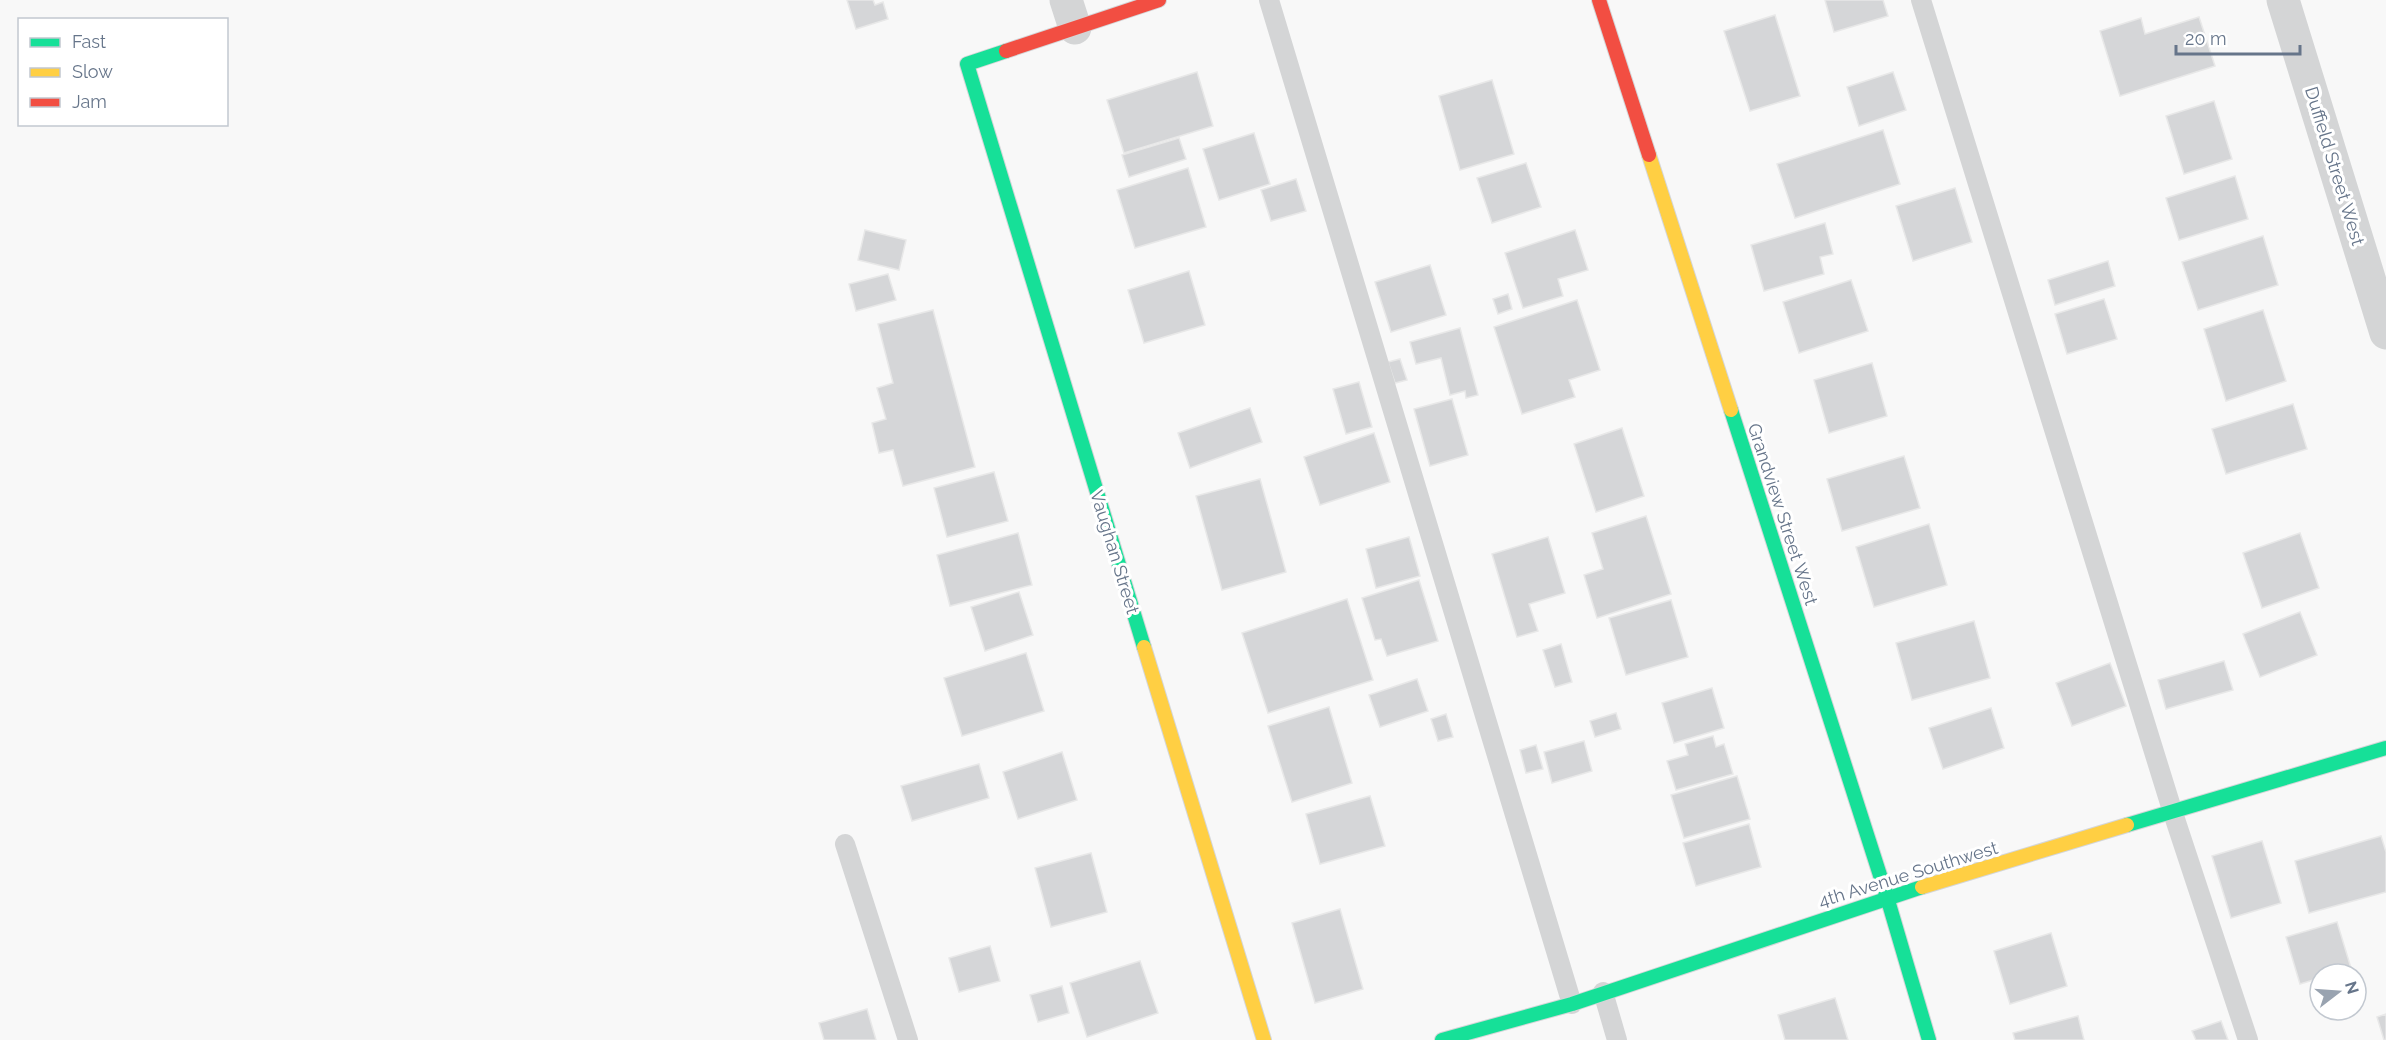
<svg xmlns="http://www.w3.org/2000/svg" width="2386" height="1040" font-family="Raleway,sans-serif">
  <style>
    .building { fill: #d5d6d8; stroke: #e8e8e8; stroke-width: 1.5 }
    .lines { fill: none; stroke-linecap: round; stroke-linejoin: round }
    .fast-casing { stroke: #d4d6d8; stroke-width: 16 }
    .slow-casing { stroke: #d4d6d8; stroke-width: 16 }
    .jam-casing { stroke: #d4d6d8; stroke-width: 16 }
    .lane { stroke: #d4d5d6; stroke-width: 20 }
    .street { stroke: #d4d5d6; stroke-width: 33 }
    .fast { stroke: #16e098; stroke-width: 14 }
    .slow { stroke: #ffcf43; stroke-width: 14 }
    .jam { stroke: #f24e42; stroke-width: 14 }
    .labels { text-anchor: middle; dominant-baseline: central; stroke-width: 6; stroke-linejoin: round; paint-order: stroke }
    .street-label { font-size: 18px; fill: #66758a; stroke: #fff }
  </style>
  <rect width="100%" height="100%" fill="#f8f8f8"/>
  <g class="building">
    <path d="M847,0H873L875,5L883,2L888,19L856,29Z"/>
    <path d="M1825,0H1883L1888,16L1834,32Z"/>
    <path d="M1775,15L1800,96L1750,111L1724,31Z"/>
    <path d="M2199,17L2215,66L2120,96L2100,31L2141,18L2145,34Z"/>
    <path d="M1197,72L1213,126L1124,153L1107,100Z"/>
    <path d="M1893,72L1906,110L1859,126L1847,87Z"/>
    <path d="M1492,80L1514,154L1460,170L1439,96Z"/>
    <path d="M2214,101L2232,159L2184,174L2166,116Z"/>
    <path d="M1883,130L1900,184L1795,218L1777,164Z"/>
    <path d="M1254,133L1270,184L1219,200L1203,149Z"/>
    <path d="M1179,138L1186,159L1129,177L1122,155Z"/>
    <path d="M1526,163L1541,207L1492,223L1477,178Z"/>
    <path d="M1188,168L1206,227L1135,248L1117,190Z"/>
    <path d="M2235,176L2248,219L2179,240L2166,198Z"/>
    <path d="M1296,179L1306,211L1271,221L1261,190Z"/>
    <path d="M1955,188L1972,242L1913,261L1896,206Z"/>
    <path d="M1825,223L1833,254L1820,257L1824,274L1764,291L1751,245Z"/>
    <path d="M865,230L906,240L899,270L858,260Z"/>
    <path d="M1575,230L1588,270L1558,279L1563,296L1523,308L1505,253Z"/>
    <path d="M2263,236L2278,285L2198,310L2182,262Z"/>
    <path d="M2108,261L2115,286L2055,305L2048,280Z"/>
    <path d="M1430,265L1446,315L1391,332L1375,282Z"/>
    <path d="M1189,271L1205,325L1144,343L1128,290Z"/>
    <path d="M888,274L896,300L856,311L849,284Z"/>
    <path d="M1851,280L1868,331L1799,353L1783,302Z"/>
    <path d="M1508,294L1512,309L1498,314L1493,299Z"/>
    <path d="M2104,299L2117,339L2067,354L2055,314Z"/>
    <path d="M1577,300L1600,370L1569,380L1575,397L1522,414L1494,327Z"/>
    <path d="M933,310L975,467L903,486L893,450L879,453L872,423L886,419L877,388L893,383L878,324Z"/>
    <path d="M2263,310L2286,381L2226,401L2204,329Z"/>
    <path d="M1460,328L1478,395L1466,398L1465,391L1450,395L1441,358L1416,364L1410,342Z"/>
    <path d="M1400,359L1407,380L1395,383L1388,362Z"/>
    <path d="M1872,363L1887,416L1829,433L1814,380Z"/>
    <path d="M1359,382L1372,427L1346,434L1333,389Z"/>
    <path d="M1452,399L1468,455L1430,466L1414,409Z"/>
    <path d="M2293,404L2307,449L2226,474L2212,429Z"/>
    <path d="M1250,408L1262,442L1190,468L1178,433Z"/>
    <path d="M1622,428L1644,496L1596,512L1574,444Z"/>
    <path d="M1374,433L1390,482L1320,505L1304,457Z"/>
    <path d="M1904,456L1920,508L1842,531L1827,479Z"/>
    <path d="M994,472L1008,521L947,537L934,488Z"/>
    <path d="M1260,479L1286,572L1222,590L1196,496Z"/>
    <path d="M1646,516L1671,594L1597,618L1584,575L1603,569L1592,533Z"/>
    <path d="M1929,524L1947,585L1874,607L1856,547Z"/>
    <path d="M1018,533L1032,585L950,606L937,555Z"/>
    <path d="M2300,533L2319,588L2262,608L2243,553Z"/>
    <path d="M1409,537L1420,576L1376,588L1366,549Z"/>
    <path d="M1548,537L1565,593L1529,604L1538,631L1517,637L1492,554Z"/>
    <path d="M1419,580L1438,641L1387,656L1381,639L1375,640L1362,598Z"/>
    <path d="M1019,592L1033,635L985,651L971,607Z"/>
    <path d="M1347,599L1373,680L1268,713L1242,633Z"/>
    <path d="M1671,600L1688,657L1626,675L1609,618Z"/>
    <path d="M2300,612L2317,655L2260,677L2243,634Z"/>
    <path d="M1974,621L1990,678L1912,700L1896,643Z"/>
    <path d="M1561,644L1572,682L1555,687L1543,650Z"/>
    <path d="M1026,653L1044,711L962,736L944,678Z"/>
    <path d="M2224,661L2233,690L2166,709L2158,680Z"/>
    <path d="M2110,663L2126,706L2072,726L2056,683Z"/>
    <path d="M1417,679L1428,711L1380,727L1369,695Z"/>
    <path d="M1712,688L1724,728L1674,743L1662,703Z"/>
    <path d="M1329,707L1352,783L1292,802L1268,726Z"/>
    <path d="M1991,708L2004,748L1943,769L1929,728Z"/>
    <path d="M1616,713L1621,729L1595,737L1590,721Z"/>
    <path d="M1446,714L1453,737L1438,741L1431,719Z"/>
    <path d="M1713,736L1716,747L1724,744L1733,774L1676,790L1667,761L1688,755L1685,744Z"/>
    <path d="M1584,741L1592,771L1552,783L1544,752Z"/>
    <path d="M1536,745L1543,769L1526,773L1520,750Z"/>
    <path d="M1062,752L1077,800L1018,819L1003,772Z"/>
    <path d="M979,764L989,798L912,821L901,786Z"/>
    <path d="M1737,776L1750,819L1684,838L1671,795Z"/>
    <path d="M1370,796L1385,846L1320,864L1306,814Z"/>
    <path d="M1749,824L1761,867L1696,886L1683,843Z"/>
    <path d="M2381,836L2386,852V892L2309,913L2295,861Z"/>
    <path d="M2262,841L2281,903L2231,918L2212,856Z"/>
    <path d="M1091,853L1107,912L1051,927L1035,868Z"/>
    <path d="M1340,909L1363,989L1315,1003L1292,923Z"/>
    <path d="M2337,922L2351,968L2332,974H2320V978L2300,984L2286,937Z"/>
    <path d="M2051,933L2067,986L2010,1004L1994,951Z"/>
    <path d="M990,946L1000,981L959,992L949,958Z"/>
    <path d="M1140,961L1158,1013L1087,1037L1070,983Z"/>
    <path d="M1062,986L1069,1013L1038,1022L1030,995Z"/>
    <path d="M1835,998L1848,1040H1785L1778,1015Z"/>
    <path d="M867,1009L876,1040H824L819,1023Z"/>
    <path d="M2386,1014V1040H2384L2377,1017Z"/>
    <path d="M2078,1016L2084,1040H2015L2013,1033Z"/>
    <path d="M2221,1021L2228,1040H2196L2192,1031Z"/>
  </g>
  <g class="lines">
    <g class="fast-casing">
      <g id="fast">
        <path d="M1006,51L967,64L1144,647"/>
        <path d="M1731,410L1887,897L1929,1040"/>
        <path d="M2127,825L2386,748"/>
        <path d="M1442,1040L1572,1004L1922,887"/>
      </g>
    </g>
    <g class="slow-casing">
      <g id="slow">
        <path d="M1649,155L1731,410"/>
        <path d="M1144,647L1264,1040"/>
        <path d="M1922,887L2127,825"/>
      </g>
    </g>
    <g class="jam-casing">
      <g id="jam">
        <path d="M1599,0L1649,155"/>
        <path d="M1006,51L1159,0"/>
      </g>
    </g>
    <g class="lane">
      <path d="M1269,0L1572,1004"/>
      <path d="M1921,0L2173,813L2248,1040"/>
      <path d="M845,844L908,1040"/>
      <path d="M1603,992L1617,1040"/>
    </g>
    <g class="street">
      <path d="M1066,0L1075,28"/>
      <path d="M2283,0L2386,333"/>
    </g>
    <use href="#fast" class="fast"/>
    <use href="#slow" class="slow"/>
    <use href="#jam" class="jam"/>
  </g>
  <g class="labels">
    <g class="street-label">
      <text transform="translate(2335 166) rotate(73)">Duffield Street West</text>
      <text transform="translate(1783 514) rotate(72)">Grandview Street West</text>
      <text transform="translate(1115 552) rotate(73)">Vaughan Street</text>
      <text transform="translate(1908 874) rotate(-17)">4th Avenue Southwest</text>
    </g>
  </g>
  <rect x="18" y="18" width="210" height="108" fill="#ffffff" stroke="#c2c8d0" stroke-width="1.5"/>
  <rect x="30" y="38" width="30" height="9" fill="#16e098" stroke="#c2c8d0" stroke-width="1.5"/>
  <text x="72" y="48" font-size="18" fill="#66758a">Fast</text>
  <rect x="30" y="68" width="30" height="9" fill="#ffcf43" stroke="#c2c8d0" stroke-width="1.5"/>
  <text x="72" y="78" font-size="18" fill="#66758a">Slow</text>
  <rect x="30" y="98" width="30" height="9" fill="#f24e42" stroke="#c2c8d0" stroke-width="1.5"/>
  <text x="72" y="108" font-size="18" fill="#66758a">Jam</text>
  <g transform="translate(2338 992) rotate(73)"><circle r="28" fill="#ffffff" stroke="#c2c8d0" stroke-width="1.5"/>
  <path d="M0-4.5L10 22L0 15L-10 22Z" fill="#99a3b0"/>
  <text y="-9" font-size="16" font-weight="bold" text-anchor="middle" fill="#66758a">N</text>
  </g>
  <path d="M2176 45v9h124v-9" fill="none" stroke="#66758a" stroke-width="3"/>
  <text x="2185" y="45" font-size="18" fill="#66758a" stroke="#ffffff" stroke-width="4.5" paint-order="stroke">20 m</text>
</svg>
